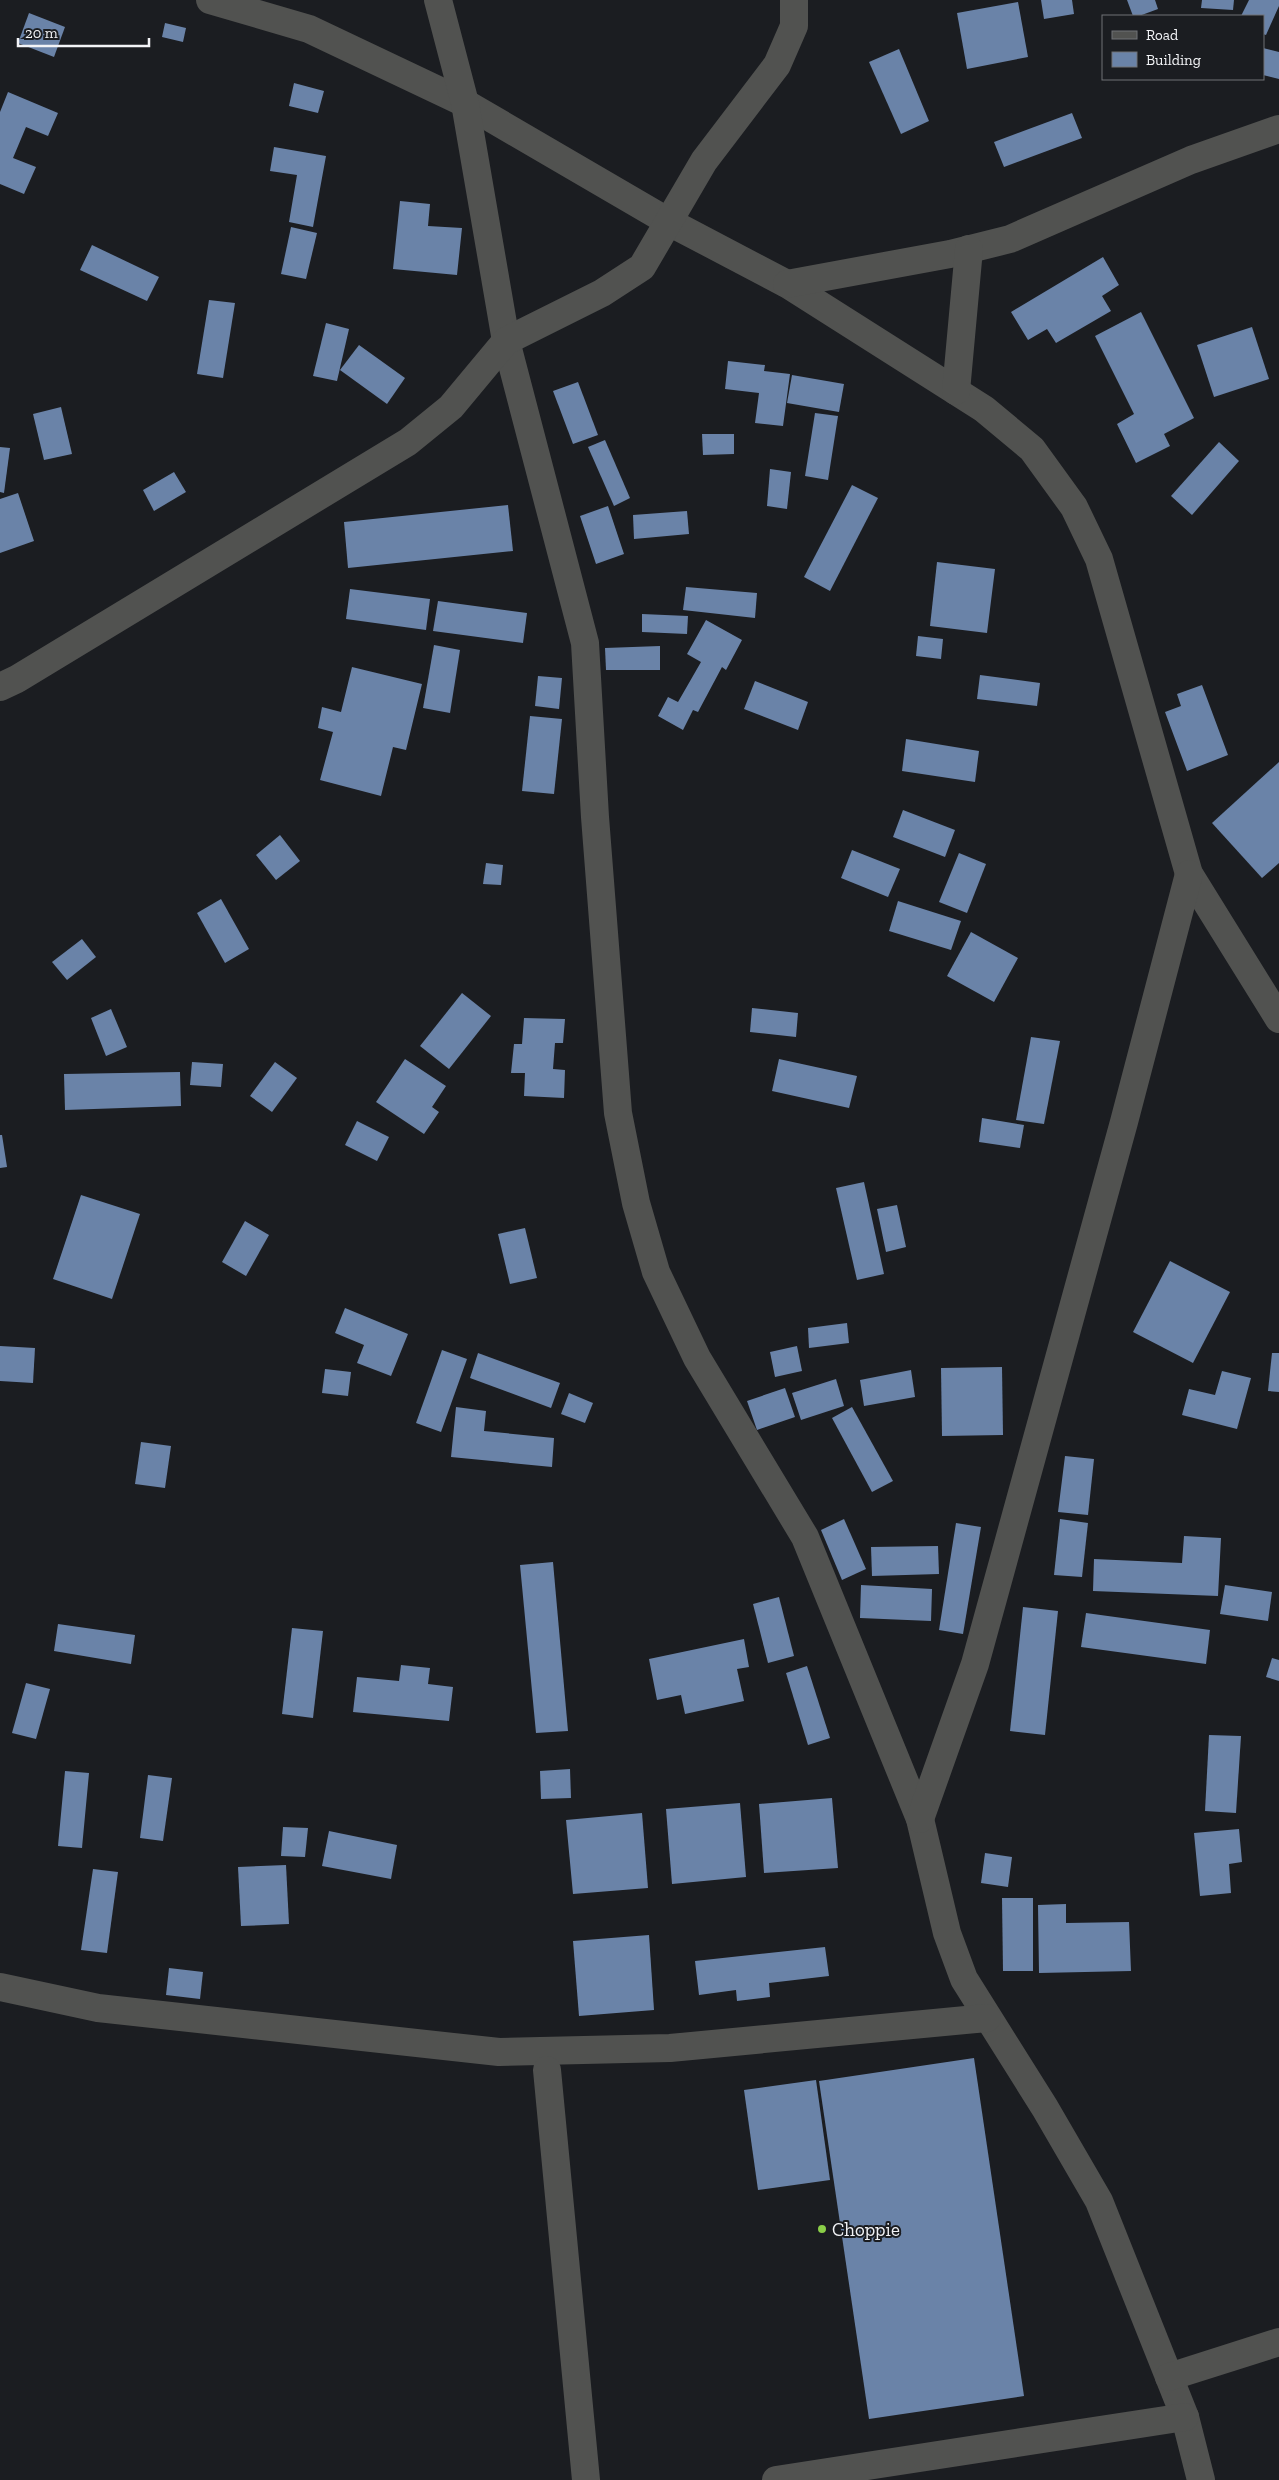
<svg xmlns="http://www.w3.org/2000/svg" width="1279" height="2480" font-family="'Zilla Slab',serif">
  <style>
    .building { fill: #6a83a8 }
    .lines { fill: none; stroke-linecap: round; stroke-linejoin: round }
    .minor { stroke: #515250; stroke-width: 28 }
    .poi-dot { fill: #8ace48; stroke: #1b1d21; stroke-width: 2 }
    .labels { text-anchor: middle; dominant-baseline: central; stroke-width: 4; stroke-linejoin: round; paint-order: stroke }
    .poi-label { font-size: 19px; fill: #f3f4f7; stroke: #1b1d21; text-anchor: start }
  </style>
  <rect width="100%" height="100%" fill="#1b1d21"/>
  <g class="building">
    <path d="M1041,0H1072L1074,14L1044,19Z"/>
    <path d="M1127,0H1155L1158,9L1139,16H1133Z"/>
    <path d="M1202,0H1234L1233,10L1201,8Z"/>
    <path d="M1249,0H1279V6L1266,35L1263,34V16H1241Z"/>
    <path d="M1018,2L1028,57L967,69L957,13Z"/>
    <path d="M29,13L65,27L54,57L18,43Z"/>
    <path d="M165,23L186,28L183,42L162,37Z"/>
    <path d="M1263,48L1279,52V79L1263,75Z"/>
    <path d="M899,49L929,121L901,134L869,62Z"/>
    <path d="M294,83L324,91L318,113L289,106Z"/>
    <path d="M8,92L58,113L48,136L26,127L13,158L36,167L24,194L0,184V112Z"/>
    <path d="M1072,113L1082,138L1004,167L994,142Z"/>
    <path d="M274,147L326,156L313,227L289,222L297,175L270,171Z"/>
    <path d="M400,201L430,204L428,226L462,228L457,275L393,269Z"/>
    <path d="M291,227L317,233L306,279L281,274Z"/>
    <path d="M92,245L159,277L147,301L80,270Z"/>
    <path d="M1103,257L1119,285L1102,296L1111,311L1056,343L1047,329L1028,340L1011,312Z"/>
    <path d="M209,300L235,303L223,378L197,374Z"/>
    <path d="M1141,312L1194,418L1164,434L1170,446L1136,463L1117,424L1134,414L1095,336Z"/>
    <path d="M326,323L349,329L337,381L313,376Z"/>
    <path d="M1252,327L1269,379L1214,397L1197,345Z"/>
    <path d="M359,345L405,378L387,404L340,370Z"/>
    <path d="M728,361L765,365L764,371L790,374L783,426L755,423L759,393L725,389Z"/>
    <path d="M792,375L844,384L839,412L787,403Z"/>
    <path d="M578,382L598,435L573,444L553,391Z"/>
    <path d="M61,407L72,454L44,460L33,414Z"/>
    <path d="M815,413L838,416L828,480L805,476Z"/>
    <path d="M702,434H734V454L703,455Z"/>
    <path d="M605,440L630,498L614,506L588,447Z"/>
    <path d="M1219,442L1239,461L1192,515L1171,496Z"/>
    <path d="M0,447L10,448L4,493L0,492Z"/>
    <path d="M770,469L791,472L787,509L767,506Z"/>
    <path d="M174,472L186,492L154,511L143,490Z"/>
    <path d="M852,485L878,498L830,591L804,577Z"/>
    <path d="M18,493L34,541L0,553V499Z"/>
    <path d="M508,505L513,551L348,568L344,522Z"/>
    <path d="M608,506L624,554L596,564L580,516Z"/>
    <path d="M687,511L689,534L634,539L633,515Z"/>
    <path d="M937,562L995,569L987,633L930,626Z"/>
    <path d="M686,587L757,593L755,618L683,610Z"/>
    <path d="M350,589L430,599L426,630L346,619Z"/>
    <path d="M438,601L527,613L523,643L433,631Z"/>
    <path d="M642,614L688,616L687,634L642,632Z"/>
    <path d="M706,620L742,640L726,670L722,667L698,712L693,710L683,730L658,716L668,697L678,702L701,662L687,654Z"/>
    <path d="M918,636L943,639L941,659L916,656Z"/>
    <path d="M434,645L460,650L450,713L423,708Z"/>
    <path d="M660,646V670H606L605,648Z"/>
    <path d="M352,667L422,684L406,750L393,747L381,796L320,780L333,732L318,728L322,707L341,712Z"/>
    <path d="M980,675L1040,683L1037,706L977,699Z"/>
    <path d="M538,676L562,678L559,709L535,706Z"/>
    <path d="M755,681L808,702L798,730L744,709Z"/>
    <path d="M1202,685L1228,755L1187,771L1165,712L1181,706L1177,694Z"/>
    <path d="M530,716L562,719L554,794L522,791Z"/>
    <path d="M906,739L979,751L975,782L902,771Z"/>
    <path d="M1279,762V863L1262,878L1212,823Z"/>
    <path d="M903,810L955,830L945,857L893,837Z"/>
    <path d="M280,835L300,861L276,880L256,855Z"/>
    <path d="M852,850L900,869L888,897L841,878Z"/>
    <path d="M959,853L986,864L967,913L939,902Z"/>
    <path d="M486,863L503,865L501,885L483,884Z"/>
    <path d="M221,899L249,949L225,963L197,913Z"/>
    <path d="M898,901L961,921L951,950L889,931Z"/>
    <path d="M971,932L1018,958L994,1002L947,976Z"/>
    <path d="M82,939L96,957L67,980L52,962Z"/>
    <path d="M462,993L491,1016L449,1069L420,1046Z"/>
    <path d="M752,1008L798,1013L796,1037L750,1032Z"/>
    <path d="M111,1009L127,1047L106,1056L91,1018Z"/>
    <path d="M524,1018L565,1019L563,1043H555L553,1069L565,1070L564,1098L524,1096L525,1073H511L514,1044H522Z"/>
    <path d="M1031,1037L1060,1041L1044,1124L1016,1120Z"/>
    <path d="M405,1059L446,1086L432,1107L439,1112L424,1134L376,1102Z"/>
    <path d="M779,1059L857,1076L849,1108L772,1091Z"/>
    <path d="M192,1062L223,1064L221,1087L190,1085Z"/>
    <path d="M275,1062L297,1078L272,1112L250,1096Z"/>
    <path d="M180,1072L181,1106L65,1110L64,1074Z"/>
    <path d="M982,1118L1024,1125L1020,1148L979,1142Z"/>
    <path d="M357,1121L389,1137L377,1161L345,1145Z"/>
    <path d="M0,1135H2L7,1167L0,1168Z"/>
    <path d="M864,1182L884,1274L857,1280L836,1188Z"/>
    <path d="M81,1195L140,1214L112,1299L53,1279Z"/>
    <path d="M897,1205L906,1247L886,1252L877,1209Z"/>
    <path d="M245,1221L269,1235L246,1276L222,1262Z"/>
    <path d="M525,1228L537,1278L510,1284L498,1234Z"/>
    <path d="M1170,1261L1230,1292L1193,1363L1133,1332Z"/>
    <path d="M345,1308L408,1334L391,1376L357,1363L364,1345L335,1333Z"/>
    <path d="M847,1323L849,1343L809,1348L808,1328Z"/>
    <path d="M0,1346L35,1348L33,1383L0,1381Z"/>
    <path d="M797,1346L802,1371L775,1377L770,1352Z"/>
    <path d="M442,1350L467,1359L441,1432L416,1423Z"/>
    <path d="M478,1353L560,1383L551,1408L470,1378Z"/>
    <path d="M1272,1353H1279V1392L1268,1391Z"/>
    <path d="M1002,1367L1003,1435L942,1436L941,1368Z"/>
    <path d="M325,1369L351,1372L348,1396L322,1393Z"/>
    <path d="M911,1370L915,1397L864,1406L860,1380Z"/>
    <path d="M1222,1371L1251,1378L1237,1429L1182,1415L1189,1389L1215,1395Z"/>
    <path d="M836,1379L844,1406L801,1420L792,1393Z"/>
    <path d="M785,1388L795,1417L757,1430L747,1401Z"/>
    <path d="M569,1393L593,1403L585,1423L561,1414Z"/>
    <path d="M456,1407L486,1411L484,1431L554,1438L552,1467L451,1457Z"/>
    <path d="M852,1407L893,1481L872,1492L832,1418Z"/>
    <path d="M141,1442L171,1446L165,1488L135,1484Z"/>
    <path d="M1065,1456L1094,1459L1088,1515L1058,1512Z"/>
    <path d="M844,1519L866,1569L842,1580L821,1530Z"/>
    <path d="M1060,1519L1088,1523L1082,1577L1054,1575Z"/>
    <path d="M956,1523L981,1527L963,1634L939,1630Z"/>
    <path d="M1184,1536L1221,1538L1218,1596L1093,1591L1094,1559L1182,1563Z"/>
    <path d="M938,1546L939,1574L872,1576L871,1547Z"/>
    <path d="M553,1562L568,1731L536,1733L520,1565Z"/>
    <path d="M861,1585L932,1589L931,1621L860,1618Z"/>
    <path d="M1225,1585L1272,1592L1268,1621L1220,1614Z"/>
    <path d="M779,1597L794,1656L768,1663L753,1604Z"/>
    <path d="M1023,1607L1058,1611L1045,1735L1010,1731Z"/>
    <path d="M1086,1613L1210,1630L1206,1664L1081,1647Z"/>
    <path d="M58,1624L135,1635L131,1664L54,1651Z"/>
    <path d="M292,1628L323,1631L313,1718L282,1714Z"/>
    <path d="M744,1639L749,1667L737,1669L744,1701L685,1714L681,1695L657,1700L649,1659Z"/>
    <path d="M1272,1658L1279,1660V1681L1266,1677Z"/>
    <path d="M401,1665L430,1668L428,1684L453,1687L449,1721L353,1712L357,1677L399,1681Z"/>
    <path d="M807,1666L830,1738L808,1745L786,1673Z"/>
    <path d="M26,1683L50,1689L36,1739L12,1733Z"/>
    <path d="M1209,1735L1241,1736L1236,1813L1205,1811Z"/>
    <path d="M570,1769L571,1798L541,1799L540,1771Z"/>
    <path d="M65,1771L89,1773L82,1848L58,1846Z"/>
    <path d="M148,1775L172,1778L163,1841L140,1838Z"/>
    <path d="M832,1798L838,1868L764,1873L759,1804Z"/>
    <path d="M740,1803L746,1877L672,1884L666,1809Z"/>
    <path d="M642,1813L648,1888L573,1894L566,1820Z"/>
    <path d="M283,1827L308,1828L305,1857L281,1856Z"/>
    <path d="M1239,1829L1242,1862L1229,1864L1231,1893L1200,1896L1194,1833Z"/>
    <path d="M329,1831L397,1845L391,1879L322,1866Z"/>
    <path d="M985,1853L1012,1857L1008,1887L981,1883Z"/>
    <path d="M286,1865L289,1924L241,1926L238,1867Z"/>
    <path d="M93,1869L118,1872L107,1953L81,1950Z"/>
    <path d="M1002,1898H1033V1971H1003Z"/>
    <path d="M1066,1904V1923L1129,1922L1131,1971L1039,1973L1038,1905Z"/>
    <path d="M649,1935L654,2010L579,2016L573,1941Z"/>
    <path d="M825,1947L829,1976L769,1983L770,1997L737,2001L736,1990L699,1995L695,1961Z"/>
    <path d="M169,1968L203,1972L200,1999L166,1995Z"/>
    <path d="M974,2058L1024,2396L869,2419L819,2081Z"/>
    <path d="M816,2080L830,2180L758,2190L744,2090Z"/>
  </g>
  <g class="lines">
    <g class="minor">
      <path d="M210,0L309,29L465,103L669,222L787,284L984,409L1032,449L1074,507L1099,559L1189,874L1279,1019"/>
      <path d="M438,0L465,103L506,341L585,643L595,817L618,1113L636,1203L656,1272L697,1358L805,1537L920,1819L947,1933L964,1979L1045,2108L1099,2201L1185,2417L1201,2480"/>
      <path d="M787,284L950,254L1010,239L1191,160L1279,129"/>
      <path d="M956,391L969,249"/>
      <path d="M0,687L17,679L408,442L451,407L506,341L602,293L642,267L704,161L777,65L794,26V0"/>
      <path d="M920,1819L975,1664L1124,1122L1189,874"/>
      <path d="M0,1987L98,2008L499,2052L670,2048L987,2018"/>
      <path d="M547,2070L586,2480"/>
      <path d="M1169,2377L1279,2342"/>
      <path d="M776,2480L1185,2417"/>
    </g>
  </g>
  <circle class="poi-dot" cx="822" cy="2229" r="5"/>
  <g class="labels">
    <g class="poi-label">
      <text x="832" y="2229">Choppie</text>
    </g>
  </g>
  <rect x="1102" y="15" width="162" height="65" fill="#1b1d21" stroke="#717377"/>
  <rect x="1112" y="31" width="25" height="8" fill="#515250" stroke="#717377"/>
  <text x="1146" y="40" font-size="15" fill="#f3f4f7">Road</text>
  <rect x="1112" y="52" width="25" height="15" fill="#6a83a8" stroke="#717377"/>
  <text x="1146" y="65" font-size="15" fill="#f3f4f7">Building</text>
  <path d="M18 38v8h131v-8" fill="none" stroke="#f3f4f7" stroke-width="2.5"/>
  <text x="25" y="38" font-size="15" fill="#f3f4f7" stroke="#1b1d21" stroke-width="4" paint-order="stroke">20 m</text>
</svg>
